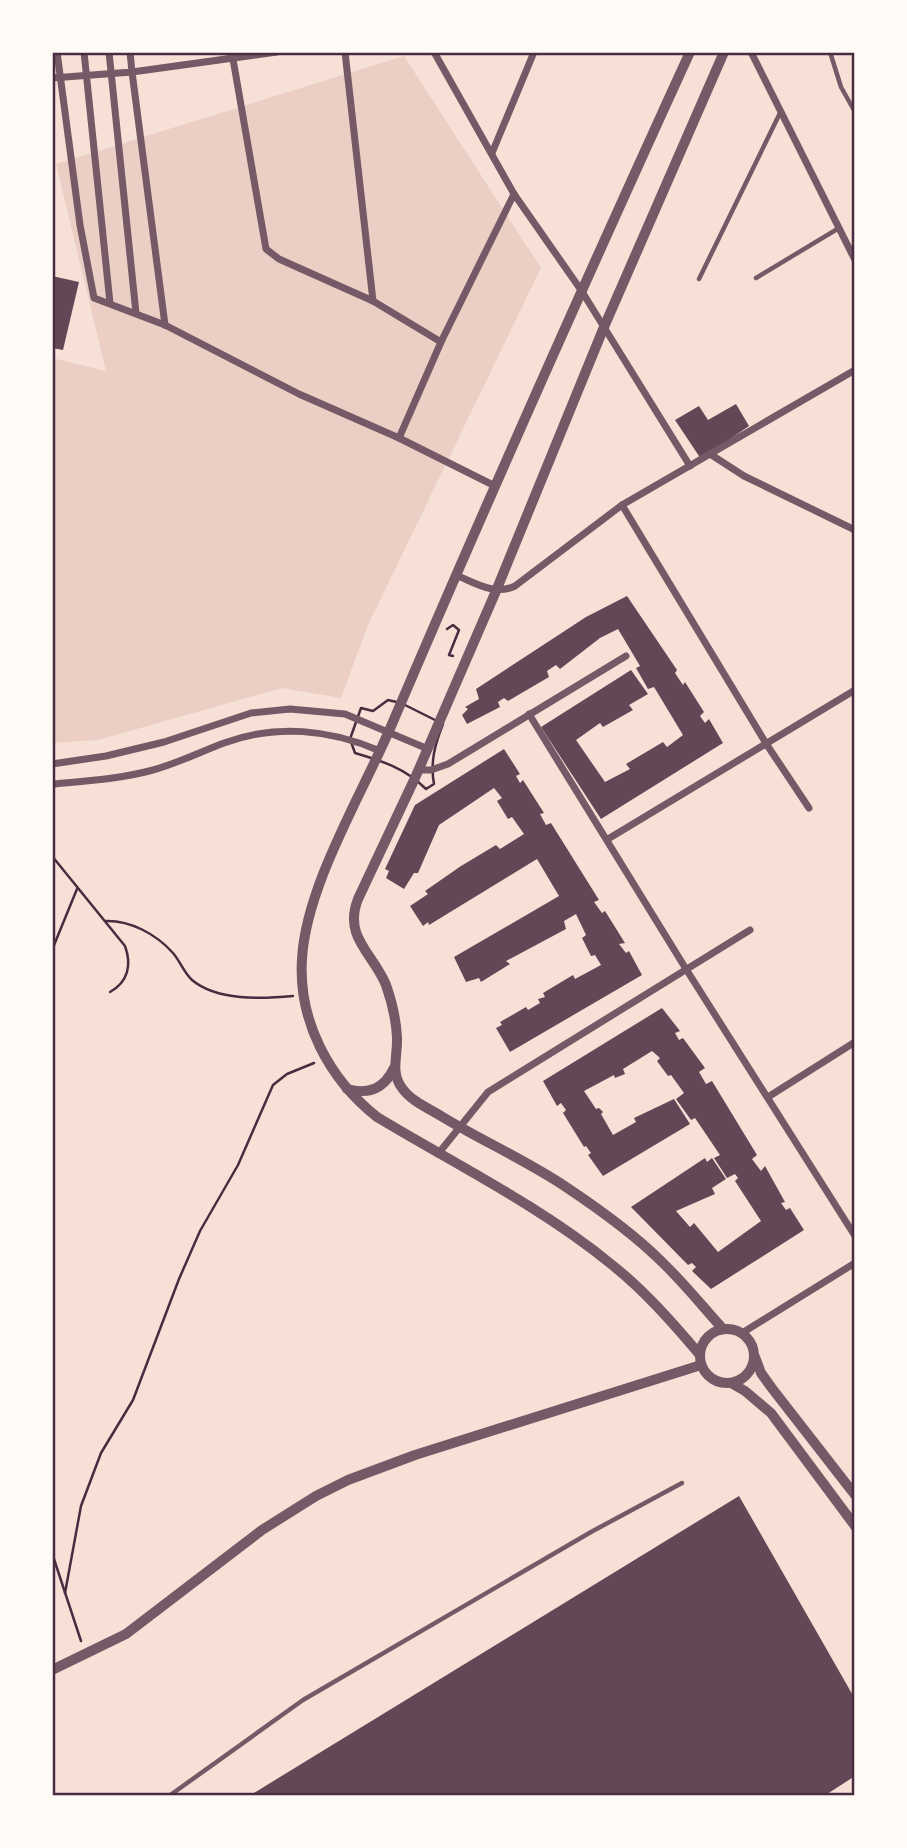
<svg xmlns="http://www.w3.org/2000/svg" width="907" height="1848" font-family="Montserrat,sans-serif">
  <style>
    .green { fill: #ebcfc5 }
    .building { fill: #644757 }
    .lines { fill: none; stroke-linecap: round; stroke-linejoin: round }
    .path { stroke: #4a2c40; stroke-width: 2.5 }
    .service { stroke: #755966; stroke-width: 4.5 }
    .minor { stroke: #755966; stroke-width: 7 }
    .tertiary { stroke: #755966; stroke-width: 10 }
    .neatline { fill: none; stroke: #4a2c40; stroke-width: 2.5 }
  </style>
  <rect width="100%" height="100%" fill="#f7e1d7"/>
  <path class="green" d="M404,56L541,268L368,625L341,698L282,688L98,740L53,743L52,358L106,371L56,164Z"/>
  <g class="building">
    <path d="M52,276L79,282L63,350L52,348Z"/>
    <path d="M736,404L749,426L701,459L675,420L699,406L708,420Z"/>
    <path d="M627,596L677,670L675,673L683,685L685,682L704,712L700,716L705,723L709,719L723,743L601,819L541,727L631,670L648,694L629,705L633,710L603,727L600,723L576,740L605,782L630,769L626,764L663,742L667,747L683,735L654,687L648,689L636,668L640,666L618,629L600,638L560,669L556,665L547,671L549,677L508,701L504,698L498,702L500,707L467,724L462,715L468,709L465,707L479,699L476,689L586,617Z"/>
    <path d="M504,749L520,774L516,776L520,783L523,780L544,813L540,814L546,825L551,823L599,900L594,902L602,913L605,911L625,943L619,944L626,953L629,951L642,975L510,1052L496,1028L502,1025L500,1022L526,1007L528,1010L540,1003L538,999L545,997L543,993L573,975L575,979L601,965L595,955L591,956L582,938L586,935L576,914L564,921L566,929L506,961L510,964L481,982L479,978L466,982L454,957L559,896L537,859L429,925L428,922L423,926L410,906L428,894L425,891L461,866L496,845L500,849L524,834L512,817L508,819L497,801L502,798L494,788L439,825L418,873H414L404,889L386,878L389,871L385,869L415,805Z"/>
    <path d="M662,1008L680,1031L675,1033L679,1040L683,1038L705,1068L699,1072L706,1084L712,1081L757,1155L752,1159L761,1171L765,1166L785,1202L781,1203L786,1210L790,1208L804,1230L711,1289L692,1271L696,1267L692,1263L688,1265L631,1207L705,1158L707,1162L712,1158L726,1179L712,1188L715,1194L676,1211L690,1227L694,1223L718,1252L761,1221L735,1181L738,1178L735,1174L727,1178L714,1158L720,1155L695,1118L691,1120L676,1099L684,1093L671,1075L668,1076L657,1061L660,1058L652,1051L623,1069L625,1074L615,1078L614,1075L584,1091L596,1109L599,1108L603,1112L601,1114L613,1135L636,1122L634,1118L674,1099L690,1124L603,1176L588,1155L591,1153L586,1146L584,1147L563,1113L566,1110L561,1103L557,1106L543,1081Z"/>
    <path d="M739,1496L855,1699V1776L824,1796H249Z"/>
  </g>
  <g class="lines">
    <g class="path">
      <path d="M447,629L453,625L459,630L449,655L453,656"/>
      <path d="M388,700L401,703L443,724C435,744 430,762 434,784L426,789C405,768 382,761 355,753L350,739L361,708L373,711Z"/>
      <path d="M52,856L125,946C132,965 128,982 110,992"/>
      <path d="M105,921C130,920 156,934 173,953C180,961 184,973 192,980C217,1001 262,999 293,996"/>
      <path d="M52,950L77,889"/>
      <path d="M52,1553L81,1641"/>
      <path d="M65,1593L81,1506L101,1453L133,1400L179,1279L200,1231L238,1165L273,1085L287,1074L314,1063"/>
    </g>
    <g class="service">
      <path d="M830,52L841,87L855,112"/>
      <path d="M756,278L839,228"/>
      <path d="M699,279L780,113"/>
      <path d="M169,1796L303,1700L591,1532L682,1483"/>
    </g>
    <g class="minor">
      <path d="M57,52L80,225L94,298L165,325L299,394L399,438L495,486"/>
      <path d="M84,52L110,303"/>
      <path d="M109,52L136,313"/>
      <path d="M345,52L373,301"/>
      <path d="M434,52L514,194L581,290L690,466"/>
      <path d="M751,52L855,260"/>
      <path d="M233,59L266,249L279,259L373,301L441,342"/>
      <path d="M52,78L132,72L130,52"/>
      <path d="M492,153L534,52"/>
      <path d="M165,325L132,72L277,52"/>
      <path d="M399,438L441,342L514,194"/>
      <path d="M710,454L744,476L855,530"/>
      <path d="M622,505L767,745L809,808"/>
      <path d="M456,575C475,583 495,596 515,586L622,505L855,370"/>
      <path d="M529,714L686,969L855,1236"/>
      <path d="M52,764L106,756L164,742L251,713L290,709L345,714L428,749"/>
      <path d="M418,770H431L448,764L626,656"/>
      <path d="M52,784C86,781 120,779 153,770C178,763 200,752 224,743C276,724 330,729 380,751"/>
      <path d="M608,839L855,690"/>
      <path d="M768,1097L855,1042"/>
      <path d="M438,1154L488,1092L750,930"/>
      <path d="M742,1333L855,1263"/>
    </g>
    <g class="tertiary">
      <path d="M690,52C588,275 488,499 392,724C363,793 306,885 302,959C298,1021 329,1079 377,1117C455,1164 540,1206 611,1264C644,1290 673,1323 700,1355"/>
      <path d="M347,1089C369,1095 384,1089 394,1068"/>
      <path d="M723,1329C703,1307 684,1283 662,1262C634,1234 599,1209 566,1187C526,1160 482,1141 441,1116C428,1108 411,1101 402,1088C390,1072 398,1056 397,1037C396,1019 392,1002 386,985C373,953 343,937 358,899L415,778L496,591L604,327L724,52"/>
      <circle cx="727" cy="1356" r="27"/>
      <path d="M755,1357L761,1373L771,1387L855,1495"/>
      <path d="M731,1383L745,1391L771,1413L855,1526"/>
      <path d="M52,1670L126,1634L262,1530L316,1496L348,1480L415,1455L701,1365"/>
    </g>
  </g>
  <rect width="907" height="1848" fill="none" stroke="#fffaf5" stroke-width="108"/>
  <rect x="54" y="54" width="799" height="1740" class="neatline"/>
</svg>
